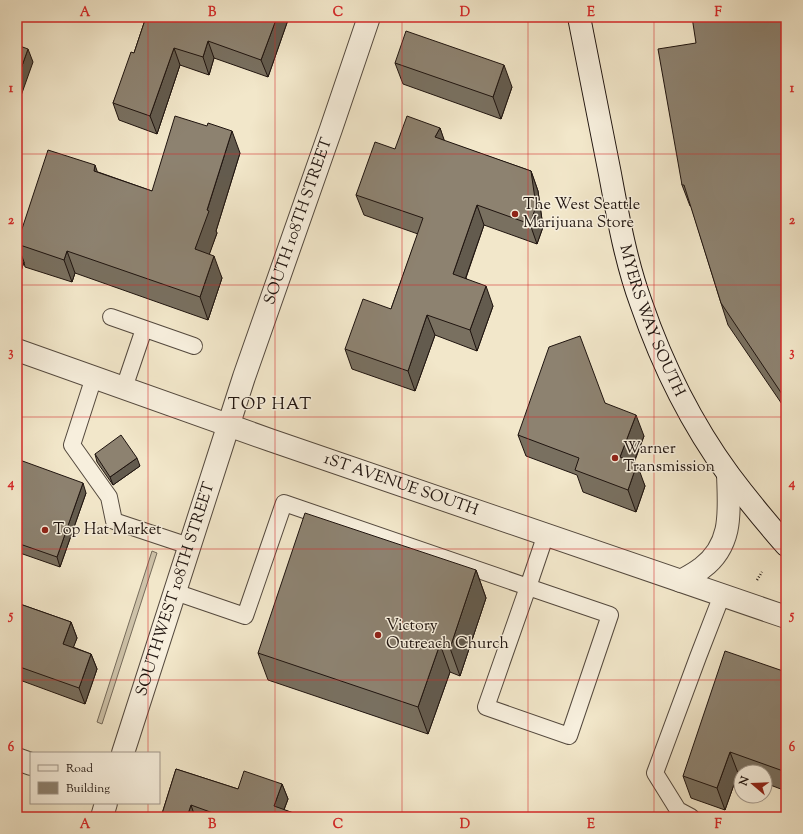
<svg xmlns="http://www.w3.org/2000/svg" width="803" height="834" font-family="'Sorts Mill Goudy',serif">
  <style>
    .green { fill: #cec3aa; stroke: #766c5c }
    .lines { fill: none; stroke-linecap: round; stroke-linejoin: round }
    .service-casing { stroke: #54493e; stroke-width: 18 }
    .minor-casing { stroke: #54493e; stroke-width: 24 }
    .tertiary-casing { stroke: #54493e; stroke-width: 24 }
    .secondary-casing { stroke: #1f140f; stroke-width: 24 }
    .path { stroke: #1f140f; stroke-width: 2.5; stroke-dasharray: 1 2; stroke-linecap: butt }
    .service { stroke: #f7efdd; stroke-width: 16 }
    .minor { stroke: #f7efdd; stroke-width: 22 }
    .tertiary { stroke: #f7efdd; stroke-width: 22 }
    .secondary { stroke: #f7efdd; stroke-width: 22 }
    .wall { fill: #797060; stroke: #1f140f }
    .shaded-wall { fill: #635b4e; stroke: #1f140f }
    .building { fill: #8d8270; stroke: #1f140f }
    .grid { fill: none; stroke: #d62828; stroke-width: 1; stroke-opacity: 0.55 }
    .poi-dot { fill: #8f2418; stroke: #f7efdd; stroke-width: 1.5 }
    .labels { text-anchor: middle; dominant-baseline: central; stroke-width: 3; stroke-linejoin: round; paint-order: stroke }
    .poi-label { font-size: 16px; fill: #1f140f; stroke: #f7efdd; text-anchor: start }
    .street-label { font-size: 16px; fill: #1f140f; stroke: #f7efdd }
    .neighbourhood-label { font-size: 17px; letter-spacing: 1px; fill: #1f140f; stroke: #f7efdd }
    .neatline { fill: none; stroke: #d62828; stroke-width: 1.5 }
    .grid-label { font-size: 13px; text-anchor: middle; font-weight: bold; fill: #d62828 }
  </style>
  <rect width="100%" height="100%" fill="#f2e7ca"/>
  <filter id="stains"><feTurbulence type="fractalNoise" baseFrequency=".005" numOctaves="4"/><feColorMatrix values="0 0 0 0 .2 0 0 0 0 .09 0 0 0 0 .02 0 0 0 .5 -.17"/></filter>
  <radialGradient id="worn" r=".72"><stop offset=".6" stop-color="#630" stop-opacity="0"/><stop offset="1" stop-color="#630" stop-opacity=".3"/></radialGradient>
  <path class="green" d="M152,551L157,553L102,724L97,722Z"/>
  <g class="lines">
    <g class="service-casing">
      <g id="service">
        <path d="M111,317L194,346"/>
        <path d="M94,377L72,445L109,497L114,521L189,546"/>
        <path d="M124,388L144,329"/>
        <path d="M528,587L610,615L569,736L486,707Z"/>
        <path d="M175,592L245,616L284,503L528,587L546,534"/>
        <path d="M691,817L678,810L655,773L698,657L722,595"/>
      </g>
    </g>
    <g class="minor-casing">
      <path id="minor" d="M17,759L31,764"/>
    </g>
    <g class="tertiary-casing">
      <g id="tertiary">
        <path id="s1" d="M17,350L270,440L786,617"/>
        <path d="M681,581C688,577 696,573 702,568C734,544 729,509 728,474"/>
        <path id="s2" d="M123,753L244,377L331,129L369,17"/>
        <path d="M102,817L106,803"/>
      </g>
    </g>
    <g class="secondary-casing">
      <g id="secondary">
        <path id="s3" d="M579,17C589,69 600,122 610,174C618,217 626,262 641,303C662,364 691,423 729,475C747,499 766,522 786,545"/>
      </g>
    </g>
    <path class="path" d="M757,580L762,572"/>
    <use href="#service" class="service"/>
    <use href="#minor" class="minor"/>
    <use href="#tertiary" class="tertiary"/>
    <use href="#secondary" class="secondary"/>
  </g>
  <g class="wall">
    <path d="M146,17H289L268,77L214,58L209,75L180,65L157,134L119,120L113,103L134,53Z"/>
    <path d="M786,17V410L728,325L721,303L691,206H690L682,185L696,43Z"/>
    <path d="M395,63L512,87L501,119L403,84Z"/>
    <path d="M440,128L444,141L531,171L538,191L543,227L537,244L484,225L466,278L493,306L477,351L435,335L415,391L352,369L345,349L391,309L418,234L364,215L356,195L395,149Z"/>
    <path d="M240,153L216,231L217,233L209,254L222,278L208,320L75,273L72,282L25,267L24,262L17,283V252L20,253L17,244L98,172L152,191Z"/>
    <path d="M605,403L644,436L634,463L645,486L636,512L583,492L577,475L526,456L518,435Z"/>
    <path d="M95,454L140,466L113,485L97,462Z"/>
    <path d="M17,459L86,493L60,567L17,552Z"/>
    <path d="M476,570L486,598L460,676L450,672L428,734L268,680L258,653Z"/>
    <path d="M17,603L71,622L77,638L73,647L91,654L97,669L85,704L17,679Z"/>
    <path d="M786,672V791L765,783V772H741V775L738,773L725,810L691,798L683,776Z"/>
    <path d="M176,769L238,789L282,784L288,799L284,810L305,817H161Z"/>
  </g>
  <g class="shaded-wall">
    <path d="M277,17H289L268,77L261,60Z"/>
    <path d="M208,41L214,58L209,75L203,57Z"/>
    <path d="M174,48L180,65L157,134L150,116Z"/>
    <path d="M28,49L33,62L17,107V80Z"/>
    <path d="M504,65L512,87L501,119L493,97Z"/>
    <path d="M440,128L447,148L435,137Z"/>
    <path d="M232,131L240,153L216,231L217,233L203,272L195,249Z"/>
    <path d="M95,165L103,188L94,171Z"/>
    <path d="M531,171L538,191L543,227L537,244L530,224Z"/>
    <path d="M477,205L484,225L460,294L453,274Z"/>
    <path d="M67,251L75,273L72,282L64,260Z"/>
    <path d="M21,254L24,262L17,283V266Z"/>
    <path d="M214,256L222,278L208,320L200,297Z"/>
    <path d="M486,286L493,306L477,351L470,330Z"/>
    <path d="M427,315L435,335L415,391L408,371Z"/>
    <path d="M636,415L644,436L627,479L620,457Z"/>
    <path d="M137,458L140,466L113,485L110,477Z"/>
    <path d="M637,464L645,486L636,512L628,490Z"/>
    <path d="M83,483L86,493L60,567L57,557Z"/>
    <path d="M476,570L486,598L460,676L450,648Z"/>
    <path d="M71,622L77,638L69,659L63,644Z"/>
    <path d="M440,644L450,672L428,734L418,707Z"/>
    <path d="M91,654L97,669L85,704L79,688Z"/>
    <path d="M730,752L738,773L725,810L717,788Z"/>
    <path d="M282,784L288,799L281,817L274,806Z"/>
    <path d="M191,805L195,817H187Z"/>
  </g>
  <g class="building">
    <path d="M146,17H277L261,60L208,41L203,57L174,48L150,116L113,103L131,52L134,53Z"/>
    <path d="M692,17H786V400L721,303L684,185H682L658,49L696,43Z"/>
    <path d="M406,31L504,65L493,97L395,63Z"/>
    <path d="M17,45L28,49L17,80Z"/>
    <path d="M175,116L207,126L208,123L232,131L207,210L209,211L195,249L214,256L200,297L67,251L64,260L17,244L48,150L95,165L94,171L152,191Z"/>
    <path d="M407,116L440,128L435,137L531,171L536,206L530,224L477,205L453,274L486,286L470,330L427,315L408,371L345,349L363,299L391,309L423,218L356,195L375,142L395,149Z"/>
    <path d="M17,252L20,253L21,254L17,266Z"/>
    <path d="M580,336L605,403L636,415L620,457L637,464L628,490L575,470L579,458L518,435L549,347Z"/>
    <path d="M121,435L137,458L110,477L95,454Z"/>
    <path d="M17,459L83,483L57,557L17,543Z"/>
    <path d="M305,513L476,570L450,648L440,644L418,707L258,653Z"/>
    <path d="M17,603L71,622L63,644L91,654L79,688L17,666Z"/>
    <path d="M725,651L786,672V772L730,752L717,788L683,776Z"/>
    <path d="M176,769L238,789L244,771L282,784L274,806L305,817H224L191,805L187,817H161Z"/>
    <path d="M17,813L28,817H17Z"/>
  </g>
  <path class="grid" d="M148,17V753M275,17V817M402,17V817M528,17V817M654,17V817M17,154H786M17,285H786M17,417H786M17,549H786M17,680H786M148,803V817"/>
  <g class="poi-dot">
    <circle cx="515" cy="214" r="4"/>
    <circle cx="615" cy="458" r="4"/>
    <circle cx="45" cy="530" r="4"/>
    <circle cx="378" cy="635" r="4"/>
  </g>
  <g class="labels">
    <g class="poi-label">
      <text x="523" y="205">The West Seattle<tspan x="523" dy="18">Marijuana Store</tspan></text>
      <text x="623" y="449">Warner<tspan x="623" dy="18">Transmission</tspan></text>
      <text x="53" y="530">Top Hat Market</text>
      <text x="386" y="626">Victory<tspan x="386" dy="18">Outreach Church</tspan></text>
    </g>
    <g class="street-label">
      <text stroke="none"><textPath href="#s2" startOffset="560">SOUTH 108TH STREET</textPath></text>
      <text stroke="none"><textPath href="#s3" startOffset="313">MYERS WAY SOUTH</textPath></text>
      <text stroke="none"><textPath href="#s1" startOffset="407">1ST AVENUE SOUTH</textPath></text>
      <text stroke="none"><textPath href="#s2" startOffset="172">SOUTHWEST 108TH STREET</textPath></text>
    </g>
    <g class="neighbourhood-label">
      <text x="270" y="405">TOP HAT</text>
    </g>
  </g>
  <rect width="803" height="834" fill="none" stroke="#f2e7ca" stroke-width="44"/>
  <rect x="30" y="752" width="130" height="52" fill="#f7efdd" stroke="#a1978b"/>
  <rect x="38" y="765" width="20" height="6" fill="#f7efdd" stroke="#a1978b"/>
  <text x="66" y="772" font-size="12" fill="#1f140f">Road</text>
  <rect x="38" y="782" width="20" height="12" fill="#8d8270" stroke="#a1978b"/>
  <text x="66" y="792" font-size="12" fill="#1f140f">Building</text>
  <g transform="translate(753 784) rotate(289)"><circle r="19" fill="#f7efdd" stroke="#a1978b"/>
  <path d="M0-3L7 15L0 10L-7 15Z" fill="#8f2418"/>
  <text y="-6" font-size="11" font-weight="bold" text-anchor="middle" fill="#1f140f">N</text>
  </g>
  <rect x="22" y="22" width="759" height="790" class="neatline"/>
  <g class="grid-label">
    <text x="85" y="16">A</text>
    <text x="212" y="16">B</text>
    <text x="338" y="16">C</text>
    <text x="465" y="16">D</text>
    <text x="591" y="16">E</text>
    <text x="718" y="16">F</text>
    <text x="11" y="92">1</text>
    <text x="792" y="92">1</text>
    <text x="11" y="224">2</text>
    <text x="792" y="224">2</text>
    <text x="11" y="356">3</text>
    <text x="792" y="356">3</text>
    <text x="11" y="487">4</text>
    <text x="792" y="487">4</text>
    <text x="11" y="619">5</text>
    <text x="792" y="619">5</text>
    <text x="11" y="751">6</text>
    <text x="792" y="751">6</text>
    <text x="85" y="828">A</text>
    <text x="212" y="828">B</text>
    <text x="338" y="828">C</text>
    <text x="465" y="828">D</text>
    <text x="591" y="828">E</text>
    <text x="718" y="828">F</text>
  </g>
  <rect width="100%" height="100%" filter="url(#stains)"/>
  <rect width="100%" height="100%" fill="url(#worn)"/>
</svg>
